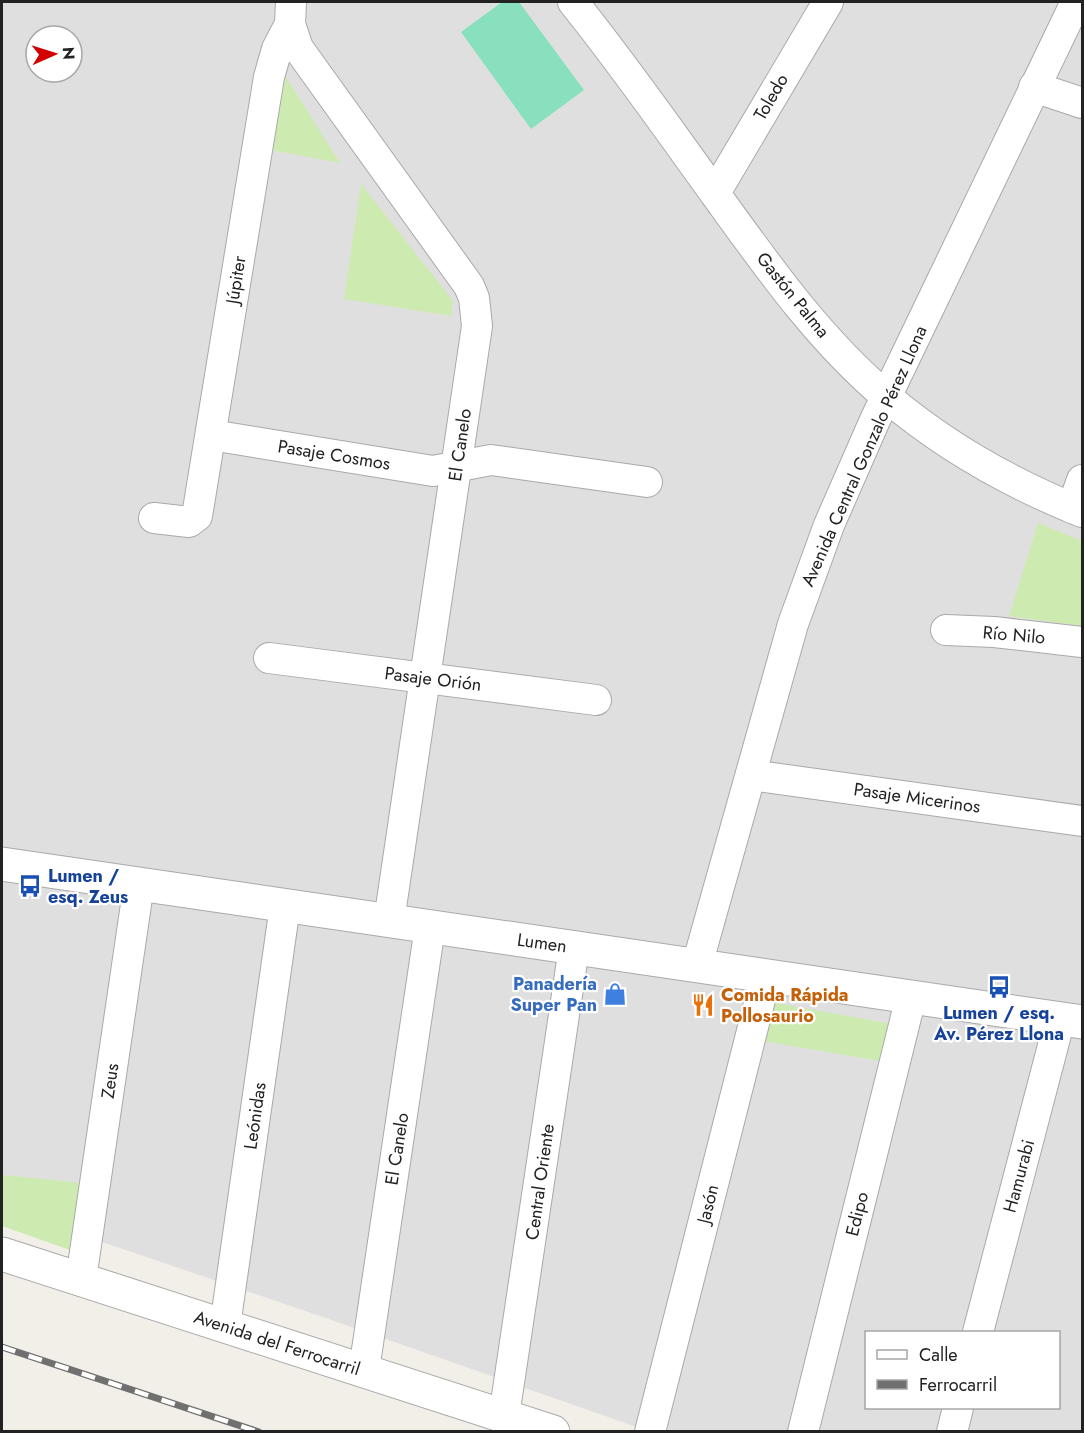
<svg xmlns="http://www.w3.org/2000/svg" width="1084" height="1433" font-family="Jost,sans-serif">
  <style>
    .residential { fill: #e0dfdf; fill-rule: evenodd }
    .grass { fill: #cdebb0 }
    .pitch { fill: #88e0be }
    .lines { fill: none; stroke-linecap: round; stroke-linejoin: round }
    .minor-casing { stroke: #a9a9a9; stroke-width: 32 }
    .tertiary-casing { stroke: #a9a9a9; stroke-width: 35 }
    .minor { stroke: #fff; stroke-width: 30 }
    .tertiary { stroke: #fff; stroke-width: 33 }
    .rail-casing { stroke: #707070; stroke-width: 7 }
    .rail { stroke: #fff; stroke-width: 4.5; stroke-dasharray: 14; stroke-linecap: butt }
    .labels { text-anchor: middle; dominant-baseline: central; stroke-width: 4.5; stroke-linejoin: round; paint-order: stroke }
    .street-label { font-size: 18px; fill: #222; stroke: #fff }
    .transit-label { font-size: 18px; font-weight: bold; fill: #164399; stroke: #fff; text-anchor: start }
    .shop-label { font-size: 18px; font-weight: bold; fill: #366cbe; stroke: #fff; text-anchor: end }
    .food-label { font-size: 18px; font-weight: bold; fill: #c56008; stroke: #fff; text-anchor: start }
  </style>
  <rect width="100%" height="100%" fill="#f2efe9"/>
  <path class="residential" d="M2,2H1082V1431H648L323,1317L2,1208ZM36,36H72V72H36ZM866,1332H1058V1408H866Z"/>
  <g class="grass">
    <path d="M286,77L340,163L271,150Z"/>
    <path d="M361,184L453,301L451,316L344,299Z"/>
    <path d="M1038,523L1082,541V626L1009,616Z"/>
    <path d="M770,1002L898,1025L891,1063L763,1041Z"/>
    <path d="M2,1175L82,1183L70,1250L2,1226Z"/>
  </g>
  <path class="pitch" d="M502,2H519L584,90L531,129L461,32Z"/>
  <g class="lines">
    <g class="minor-casing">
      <g id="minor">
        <path d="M291,2L290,24L298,48L469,286L474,298L477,326L389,921"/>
        <path d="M573,2C623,64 669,130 716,195C768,267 819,340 888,398C946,447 1012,484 1082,512"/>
        <path d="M1034,87L1082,103"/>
        <path d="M715,193L828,2"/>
        <path d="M211,435L433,471L491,460L647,482"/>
        <path d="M1072,508L1082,480"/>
        <path d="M154,518L189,522L197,516L269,77L277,49L290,24"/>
        <path d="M946,630L994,632L1082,642"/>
        <path d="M269,658L596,700"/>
        <path d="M751,775L1082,821"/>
        <path d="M697,965L793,624L829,525L875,420L1076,2"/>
        <path d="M81,1279L139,884"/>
        <path d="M225,1326L285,906"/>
        <path d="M978,1332L1060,1019"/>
        <path d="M364,1370L430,927"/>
        <path d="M504,1416L574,948"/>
        <path d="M650,1432L766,976"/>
        <path d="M803,1432L911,997"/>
        <path d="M952,1432L958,1408"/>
      </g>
    </g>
    <g class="tertiary-casing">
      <g id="tertiary">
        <path d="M2,864L1082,1022"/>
        <path d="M2,1254L553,1432"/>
      </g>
    </g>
    <use href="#minor" class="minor"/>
    <use href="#tertiary" class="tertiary"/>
    <g class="rail-casing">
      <path id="rail" d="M2,1347L259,1432"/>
    </g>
    <use href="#rail" class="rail"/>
  </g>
  <defs>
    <g id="bus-bare" transform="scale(1.8)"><path d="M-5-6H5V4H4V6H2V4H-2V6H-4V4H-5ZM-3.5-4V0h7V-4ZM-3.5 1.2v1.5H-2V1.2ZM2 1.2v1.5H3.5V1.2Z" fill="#1a4fb4" stroke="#fff" stroke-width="2.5" paint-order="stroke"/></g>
    <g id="shop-bare" transform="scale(1.8)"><path d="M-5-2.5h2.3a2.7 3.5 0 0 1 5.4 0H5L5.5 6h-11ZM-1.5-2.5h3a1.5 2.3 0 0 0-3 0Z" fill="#3f7fe0" stroke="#fff" stroke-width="2.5" paint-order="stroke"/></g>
    <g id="restaurant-bare" transform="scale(1.8)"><path d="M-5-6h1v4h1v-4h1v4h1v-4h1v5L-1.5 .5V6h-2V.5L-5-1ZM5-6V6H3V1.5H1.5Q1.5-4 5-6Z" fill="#e8710a" stroke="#fff" stroke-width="2.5" paint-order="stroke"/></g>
  </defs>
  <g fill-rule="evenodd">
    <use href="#bus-bare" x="30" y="886"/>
    <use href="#bus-bare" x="999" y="987"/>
    <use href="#shop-bare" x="615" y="994"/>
    <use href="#restaurant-bare" x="703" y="1005"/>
  </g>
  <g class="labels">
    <g class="street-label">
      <text transform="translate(771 97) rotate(-60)">Toledo</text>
      <text transform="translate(236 280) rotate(-81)">Júpiter</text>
      <text transform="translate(793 295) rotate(51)">Gastón Palma</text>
      <text transform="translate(460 445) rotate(-82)">El Canelo</text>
      <text transform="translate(334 455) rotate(9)">Pasaje Cosmos</text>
      <text transform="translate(864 456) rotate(-66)">Avenida Central Gonzalo Pérez Llona</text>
      <text transform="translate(1014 635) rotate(5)">Río Nilo</text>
      <text transform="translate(433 679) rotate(7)">Pasaje Orión</text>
      <text transform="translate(917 798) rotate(8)">Pasaje Micerinos</text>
      <text transform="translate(542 943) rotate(8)">Lumen</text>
      <text transform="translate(110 1081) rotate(-82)">Zeus</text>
      <text transform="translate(255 1116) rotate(-82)">Leónidas</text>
      <text transform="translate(397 1149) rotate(-81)">El Canelo</text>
      <text transform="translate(1019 1176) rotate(-75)">Hamurabi</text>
      <text transform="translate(540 1182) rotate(-82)">Central Oriente</text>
      <text transform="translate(708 1204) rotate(-76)">Jasón</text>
      <text transform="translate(857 1214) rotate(-76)">Edipo</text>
      <text transform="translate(277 1343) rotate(18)">Avenida del Ferrocarril</text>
    </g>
    <g class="transit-label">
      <text x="48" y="876">Lumen /<tspan x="48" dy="21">esq. Zeus</tspan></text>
      <text x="999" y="1013" text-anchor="middle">Lumen / esq.<tspan x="999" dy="21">Av. Pérez Llona</tspan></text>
    </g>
    <g class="shop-label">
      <text x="597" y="984">Panadería<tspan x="597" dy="21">Super Pan</tspan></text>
    </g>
    <g class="food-label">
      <text x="721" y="995">Comida Rápida<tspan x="721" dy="21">Pollosaurio</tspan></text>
    </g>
  </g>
  <rect width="1084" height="1433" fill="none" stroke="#222222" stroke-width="6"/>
  <rect x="865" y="1331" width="195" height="78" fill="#ffffff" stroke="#a7a7a7" stroke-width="1.5"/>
  <rect x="877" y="1350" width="30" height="9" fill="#ffffff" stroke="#a7a7a7" stroke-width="1.5"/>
  <text x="919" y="1361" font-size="18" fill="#222222">Calle</text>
  <rect x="877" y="1380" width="30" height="9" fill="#707070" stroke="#a7a7a7" stroke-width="1.5"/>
  <text x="919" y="1391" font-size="18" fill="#222222">Ferrocarril</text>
  <g transform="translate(54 54) rotate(87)"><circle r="28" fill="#ffffff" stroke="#a7a7a7" stroke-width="1.5"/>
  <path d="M0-4.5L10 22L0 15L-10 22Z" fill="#d40000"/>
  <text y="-9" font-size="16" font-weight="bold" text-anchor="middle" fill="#222222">N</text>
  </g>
</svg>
